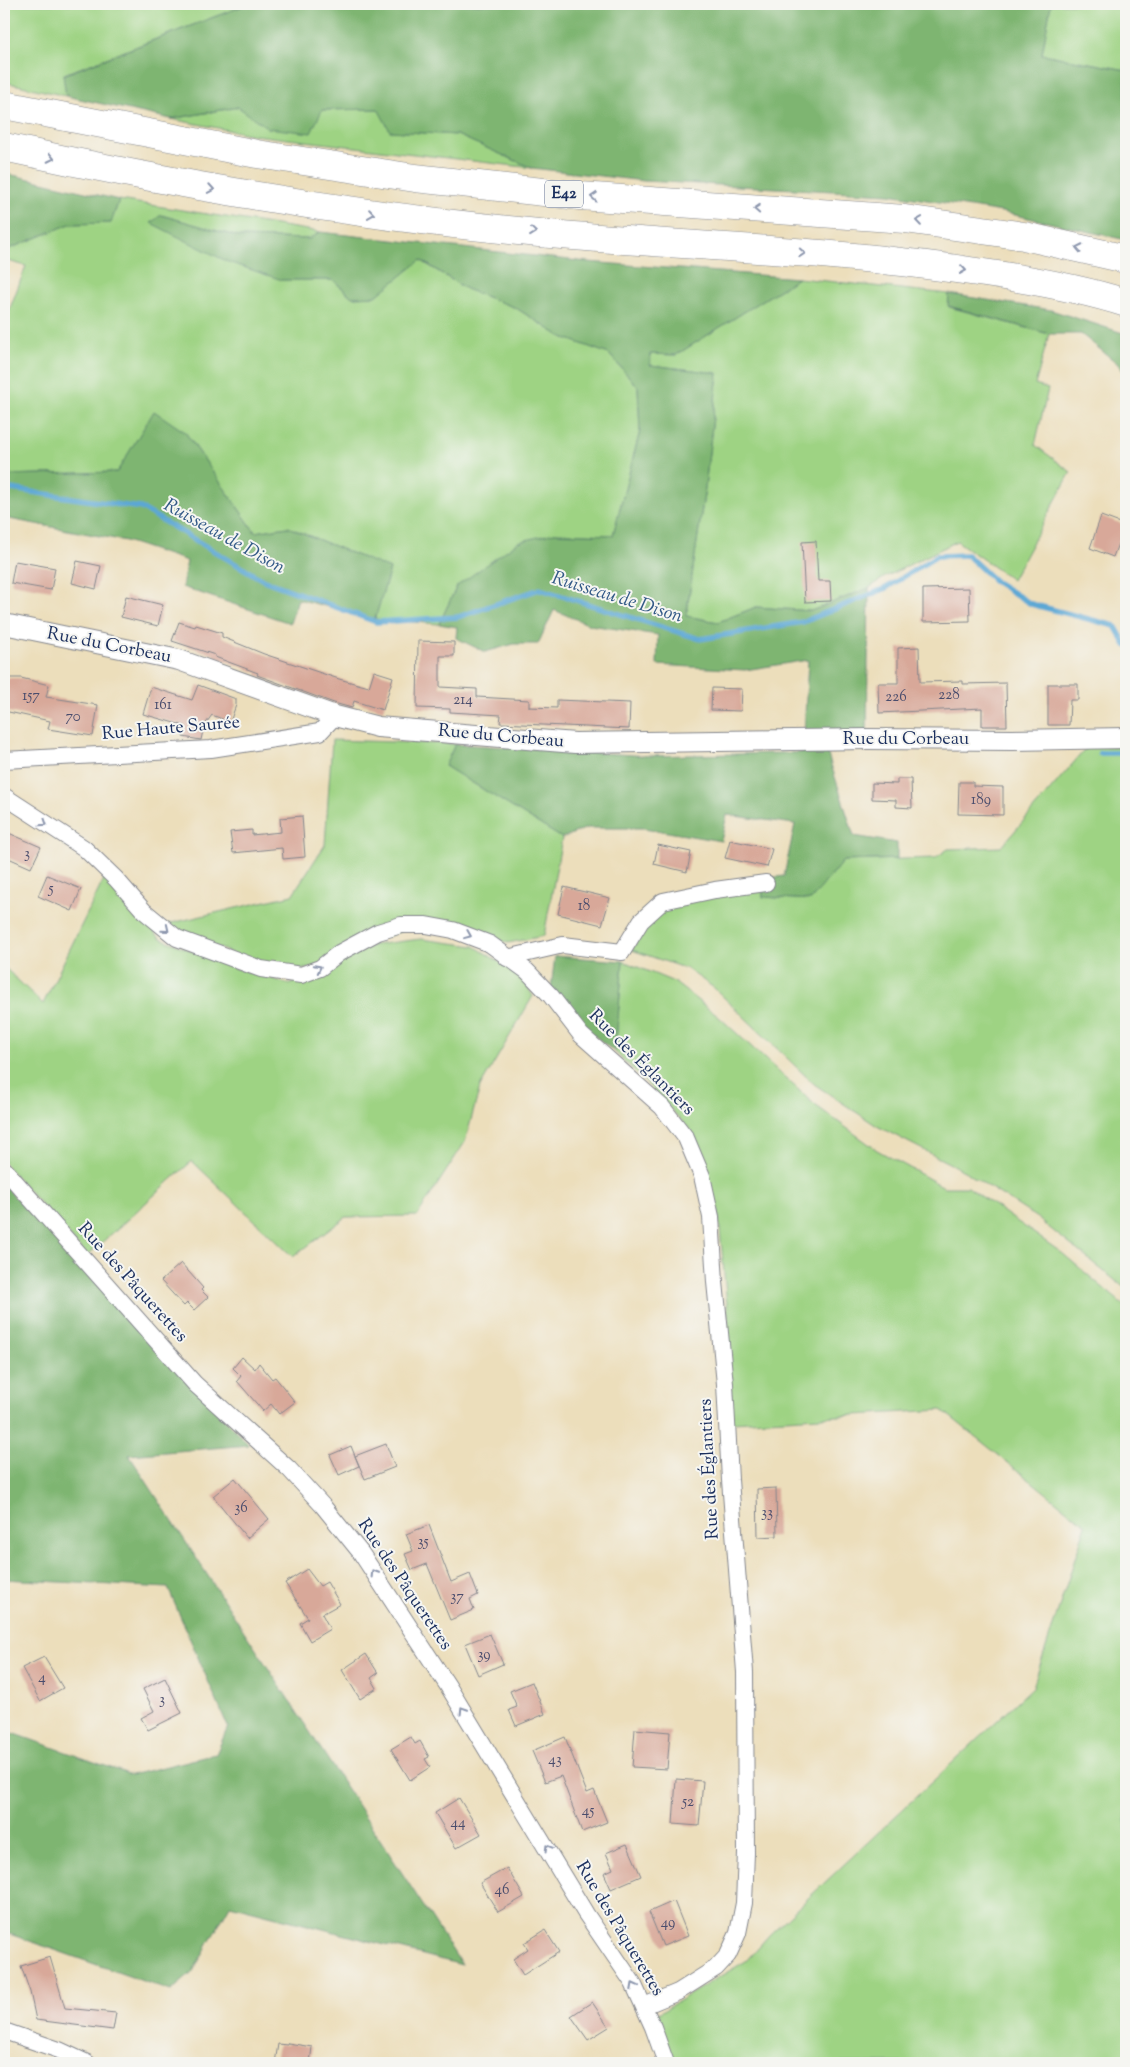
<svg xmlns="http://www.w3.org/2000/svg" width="1130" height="2067" font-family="'Sorts Mill Goudy',serif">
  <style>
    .green { fill: #9ed383; stroke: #5c8170 }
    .forest { fill: #7eb571; stroke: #4c7268 }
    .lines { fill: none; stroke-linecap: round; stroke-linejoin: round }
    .stream { stroke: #5ca7d4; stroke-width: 5.5 }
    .building { fill: #d8a899 }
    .minor-casing { stroke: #84868c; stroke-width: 18 }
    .tertiary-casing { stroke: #84868c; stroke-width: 22 }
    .motorway-casing { stroke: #84868c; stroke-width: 29 }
    .minor { stroke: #fff; stroke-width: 16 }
    .tertiary { stroke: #fff; stroke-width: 20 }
    .motorway { stroke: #fff; stroke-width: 28 }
    .oneway { stroke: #8d97ae }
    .labels { text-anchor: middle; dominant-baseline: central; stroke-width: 4; stroke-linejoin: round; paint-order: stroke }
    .number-label { font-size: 15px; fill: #4a4d6d }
    .shield { fill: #f6f6f2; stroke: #5d6b8a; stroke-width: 1 }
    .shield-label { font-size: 16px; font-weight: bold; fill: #1b2f5e }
    .street-label { font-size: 18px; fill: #1b2f5e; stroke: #f6f6f2 }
    .water-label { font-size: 19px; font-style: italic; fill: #325987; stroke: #f6f6f2 }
  </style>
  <rect width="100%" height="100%" fill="#f6f6f2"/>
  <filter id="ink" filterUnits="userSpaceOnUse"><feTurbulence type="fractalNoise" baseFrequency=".02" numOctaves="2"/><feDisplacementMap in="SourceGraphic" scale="10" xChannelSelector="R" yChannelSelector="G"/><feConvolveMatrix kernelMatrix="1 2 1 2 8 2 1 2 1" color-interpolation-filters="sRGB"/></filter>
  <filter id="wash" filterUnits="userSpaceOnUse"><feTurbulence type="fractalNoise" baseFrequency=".0096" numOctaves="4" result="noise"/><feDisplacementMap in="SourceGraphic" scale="20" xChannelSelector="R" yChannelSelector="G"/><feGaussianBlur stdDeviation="1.12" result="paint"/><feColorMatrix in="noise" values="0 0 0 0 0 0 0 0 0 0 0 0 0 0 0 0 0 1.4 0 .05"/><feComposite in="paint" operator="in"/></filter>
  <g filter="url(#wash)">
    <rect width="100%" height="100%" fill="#ecdebb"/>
    <g class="green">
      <path d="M4,4H248L64,74L66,96L4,82Z"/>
      <path d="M1051,4H1126V70L1042,54Z"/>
      <path d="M239,107L268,128L322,110L379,109L391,131L457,135L532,168L254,135L171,119Z"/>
      <path d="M119,200L320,232L309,239L239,237L161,215L282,280H333L352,297L376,296L420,260L466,289L516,308L560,336L609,354L638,387L640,431L613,535L554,533L457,586L439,624L375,619L390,569L288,527L255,532L185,432L154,412L117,472L4,475V324L26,266L4,260V251L70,224L111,223Z"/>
      <path d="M798,278L949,294V307L1049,334L1035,385L1048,389L1035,445L1071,472L1012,580L957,541L885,577L869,588L811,611L756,607L718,622L686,616L705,488L718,373L650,365V354L676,355Z"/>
      <path d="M332,740L455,744L445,766L562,838L544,936L508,943L467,930L426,921L307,969L268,968L163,925L292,895L325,845Z"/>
      <path d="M1088,746H1126V1289L1037,1218L966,1172L877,1126L814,1084L714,988L687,969L632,950L653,914L692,897L763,891V897L810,900L843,861L935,858L948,849L1001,847Z"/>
      <path d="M105,877L160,938L234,968L290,984L324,972L373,945L421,939L474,946L520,975L533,996L480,1087L465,1142L417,1216L346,1217L293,1257L192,1161L87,1256L4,1163V967L43,1004Z"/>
      <path d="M623,961L674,982L719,1017L815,1105L877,1150L944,1187H968L1062,1253L1126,1307V2063H671L655,2015L746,1961L770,1934L1033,1687L1086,1525L942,1410L732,1422L728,1316L718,1208L693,1133L636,1072L615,1052Z"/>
    </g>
    <g class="forest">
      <path d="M248,4H1051L1042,54L1126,70V240L1002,212L889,194L644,181L532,168L457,135L390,131L378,109L322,110L311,133L268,128L238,107L171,119L66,96L63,75Z"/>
      <path d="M4,173L119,200L111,223L70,224L4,251Z"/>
      <path d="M161,215L239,237L309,239L320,232L588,262L798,278L676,355L650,354V365L718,373L705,488L686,616L718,622L756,607L811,611L869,588L867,734L804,735L808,660L745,670L657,665L658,635L590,625L554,610L538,644H514L485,652L456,638L457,627L439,624L457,586L518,542L554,533L613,535L640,431L638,387L609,354L560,336L516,308L466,289L421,260L376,296L352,297L333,280H282L228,262L151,223Z"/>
      <path d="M949,294L1051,310L1126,334V375L1117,363L1081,334H1049L948,306Z"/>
      <path d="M154,411L185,432L255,532L288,527L390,569L375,619L298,599L290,623L182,587L187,561L126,541L4,518V475L117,472Z"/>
      <path d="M455,744L649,756L827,752L854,836L897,843V859L843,861L811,900L763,897L762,879L784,876L795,824L727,815L721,841L644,828H587L562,838L445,766Z"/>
      <path d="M555,956L623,961L615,1052L573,1019L551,988Z"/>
      <path d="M4,1185L249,1445L129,1455L462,1965L230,1905L192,1973L171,1991L4,1932V1730L131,1775L216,1754L228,1727L168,1588L4,1579Z"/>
    </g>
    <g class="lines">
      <g class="stream">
        <path d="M4,488L141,508L263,580L376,622L458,617L540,589L700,639L803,622L886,588L937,556L967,555L996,582L1031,604L1115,626L1126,645"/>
        <path d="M1100,753H1126"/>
      </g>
    </g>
    <g id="blocks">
      <g class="building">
        <path d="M1101,516L1125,525L1113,557L1090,548Z"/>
        <path d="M816,541L818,581H830L831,601L805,602L802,542Z"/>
        <path d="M15,561L55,568L51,590L11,583Z"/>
        <path d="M77,561L101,566L96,589L72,583Z"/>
        <path d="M969,588L970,621L923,622V589Z"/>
        <path d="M126,596L163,605L158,626L121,617Z"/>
        <path d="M179,622L195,627L196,625L222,633V637L264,654L339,679L369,687L374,671L393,677L383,710L354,701L352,708L334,703L257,675L258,673L215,657V655L172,641Z"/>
        <path d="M418,641L454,642V656H440V687L477,689V697L529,700V707L557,708V700L630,703L629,729L500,723L501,715L450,712V709L417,708Z"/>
        <path d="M919,647L920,682L963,681V684L1006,683L1007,726H982V708L879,713L878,683H898V648Z"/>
        <path d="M4,678H21L49,685L46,697L98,705L93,736L48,729L50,721L4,711Z"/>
        <path d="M1048,684H1078V700H1070L1069,725H1048Z"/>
        <path d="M198,685L236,699V705L230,722L212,715L204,726L201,740L183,737L185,726L143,714L151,687L192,700Z"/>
        <path d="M712,688L742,689L741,711L711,710Z"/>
        <path d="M897,779H911L912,808L896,807V800L872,799V783L897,784Z"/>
        <path d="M959,782H973V786L1003,787V815L958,814Z"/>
        <path d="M302,816L305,857L283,859L282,848L233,853L230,832L252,830V835L281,832L280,818Z"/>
        <path d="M4,831L41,847L31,868L4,856Z"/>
        <path d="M730,840L772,849L767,867L725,858Z"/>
        <path d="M658,845L691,852L687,872L654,864Z"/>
        <path d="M47,875L81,889L72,911L38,896Z"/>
        <path d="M564,887L610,898L602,925L558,914Z"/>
        <path d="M181,1263L203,1288L201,1290L208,1297L194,1310L187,1303L184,1306L161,1281Z"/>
        <path d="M242,1357L255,1369L259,1363L272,1379L275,1377L295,1402L279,1414L271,1404L263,1411L237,1381L241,1376L233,1368Z"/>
        <path d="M386,1444L395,1467L365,1479L355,1456Z"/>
        <path d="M351,1446L359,1466L339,1475L330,1455Z"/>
        <path d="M235,1478L269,1519L247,1538L213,1496Z"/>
        <path d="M776,1488L777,1536L758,1537L757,1489Z"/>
        <path d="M429,1525L451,1582L470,1574L478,1595L470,1599L474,1610L450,1620L427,1564L412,1570L405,1554L413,1551L406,1534Z"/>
        <path d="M307,1569L320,1586L327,1582L340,1604L322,1614L330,1629L310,1641L300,1623L308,1618L285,1583Z"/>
        <path d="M490,1634L503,1664L478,1675L465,1644Z"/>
        <path d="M366,1654L378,1673L371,1678L377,1688L360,1699L342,1670Z"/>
        <path d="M44,1657L63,1688L40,1701L22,1668Z"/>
        <path d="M165,1678L182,1713L148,1730L141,1718L154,1711L143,1689Z"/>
        <path d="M532,1682L545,1714L516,1726L509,1710L517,1707L510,1691Z"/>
        <path d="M635,1729L670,1732L667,1769L632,1767Z"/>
        <path d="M411,1737L415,1744L420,1741L429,1757L425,1759L430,1767L410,1780L391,1749Z"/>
        <path d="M565,1737L587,1793L594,1790L607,1822L582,1832L561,1776L545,1782L532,1751Z"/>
        <path d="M676,1779L703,1781L699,1826L673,1824Z"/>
        <path d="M459,1798L481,1834L456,1848L435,1813Z"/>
        <path d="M627,1844L641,1876L611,1889L604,1873L613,1869L606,1853Z"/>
        <path d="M507,1868L524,1897L498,1912L480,1883Z"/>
        <path d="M674,1901L688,1936L663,1946L649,1912Z"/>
        <path d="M545,1930L559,1952L523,1975L513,1959L528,1949L524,1943Z"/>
        <path d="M50,1957L65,2008L116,2013L113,2030L36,2020L30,1992L21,1966Z"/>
        <path d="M592,2002L609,2027L588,2040L571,2016Z"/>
        <path d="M288,2043L312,2047L310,2063H275L278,2044L287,2045Z"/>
      </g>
    </g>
  </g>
  <g filter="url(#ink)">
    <use href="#blocks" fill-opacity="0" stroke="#84868c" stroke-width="1"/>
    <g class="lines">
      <g class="minor-casing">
        <g id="minor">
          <path d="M4,760L211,749L320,732L335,716"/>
          <path d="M4,796L84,848L116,879L144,911L177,938L261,969L301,975L320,968L339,953L378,932L401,925H426L453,930L490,944L527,971L551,996L581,1035L662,1107L686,1138L702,1176L711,1217L715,1282L725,1384L730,1480L745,1672L746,1853L744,1903L738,1933L728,1955L716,1968L678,1992L644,2006"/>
          <path d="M507,958L563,945L622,952L641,921L663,901L715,890L766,883"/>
          <path d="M4,1169L195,1384L289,1469L323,1506L361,1553L448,1686L586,1914L633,1983L653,2027L666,2063"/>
          <path d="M4,2031L59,2050L87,2063"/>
        </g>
      </g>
      <g class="tertiary-casing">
        <path id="tertiary" d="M4,624L179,660L335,716L378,727L575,743L868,739L1013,740L1126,738"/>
      </g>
      <g class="motorway-casing">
        <g id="motorway">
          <path d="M4,105L257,154L415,178L580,196L905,219L1024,236L1126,259"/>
          <path d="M4,147C191,188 381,220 573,236C705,247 838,251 970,271C1022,278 1076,287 1126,303"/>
        </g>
      </g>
      <use href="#minor" class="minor"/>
      <use href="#tertiary" class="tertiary"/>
      <use href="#motorway" class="motorway"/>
    </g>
    <defs><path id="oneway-chevron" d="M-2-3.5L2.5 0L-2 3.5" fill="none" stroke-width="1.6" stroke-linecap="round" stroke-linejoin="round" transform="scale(1.25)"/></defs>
    <g class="oneway">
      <use href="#oneway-chevron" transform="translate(51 158) rotate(12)"/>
      <use href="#oneway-chevron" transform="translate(211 189) rotate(10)"/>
      <use href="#oneway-chevron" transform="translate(594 197) rotate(-176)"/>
      <use href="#oneway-chevron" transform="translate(757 209) rotate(-176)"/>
      <use href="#oneway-chevron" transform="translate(371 214) rotate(8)"/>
      <use href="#oneway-chevron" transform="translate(919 221) rotate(-172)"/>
      <use href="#oneway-chevron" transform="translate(533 232) rotate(6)"/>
      <use href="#oneway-chevron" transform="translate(1079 248) rotate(-168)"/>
      <use href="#oneway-chevron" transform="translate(802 253) rotate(4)"/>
      <use href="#oneway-chevron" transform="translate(963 270) rotate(8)"/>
      <use href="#oneway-chevron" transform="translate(44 823) rotate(33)"/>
      <use href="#oneway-chevron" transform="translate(166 929) rotate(39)"/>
      <use href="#oneway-chevron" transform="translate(468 935) rotate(22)"/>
      <use href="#oneway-chevron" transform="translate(318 968) rotate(-27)"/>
      <use href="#oneway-chevron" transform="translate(374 1573) rotate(-122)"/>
      <use href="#oneway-chevron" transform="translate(463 1710) rotate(-122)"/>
      <use href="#oneway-chevron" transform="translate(548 1848) rotate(-121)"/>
      <use href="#oneway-chevron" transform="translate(634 1986) rotate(-118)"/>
    </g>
  </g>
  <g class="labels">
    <g class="number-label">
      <text x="949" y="695">228</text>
      <text x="31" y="696">157</text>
      <text x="896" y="697">226</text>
      <text x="463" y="700">214</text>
      <text x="163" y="705">161</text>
      <text x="73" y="717">70</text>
      <text x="981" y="800">189</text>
      <text x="27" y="854">3</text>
      <text x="51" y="889">5</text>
      <text x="584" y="906">18</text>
      <text x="241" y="1508">36</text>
      <text x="767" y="1513">33</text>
      <text x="423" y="1542">35</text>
      <text x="457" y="1597">37</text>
      <text x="484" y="1655">39</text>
      <text x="42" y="1678">4</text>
      <text x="162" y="1700">3</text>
      <text x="555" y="1760">43</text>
      <text x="688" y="1802">52</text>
      <text x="588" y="1811">45</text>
      <text x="458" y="1823">44</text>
      <text x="502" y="1890">46</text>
      <text x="668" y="1923">49</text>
    </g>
    <rect class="shield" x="545" y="180.5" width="38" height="27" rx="4"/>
    <g class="shield-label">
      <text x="564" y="194">E42</text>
    </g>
    <g class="street-label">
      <text transform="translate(109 646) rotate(11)">Rue du Corbeau</text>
      <text transform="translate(171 729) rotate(-5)">Rue Haute Saurée</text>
      <text transform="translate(501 737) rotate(5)">Rue du Corbeau</text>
      <text x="906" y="740">Rue du Corbeau</text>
      <text transform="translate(641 1063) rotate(45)">Rue des Églantiers</text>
      <text transform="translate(132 1283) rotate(48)">Rue des Pâquerettes</text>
      <text transform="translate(710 1469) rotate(-93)">Rue des Églantiers</text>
      <text transform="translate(404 1585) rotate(56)">Rue des Pâquerettes</text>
      <text transform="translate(619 1929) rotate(59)">Rue des Pâquerettes</text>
    </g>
    <g class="water-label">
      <text transform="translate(224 537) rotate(29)">Ruisseau de Dison</text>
      <text transform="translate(617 598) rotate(17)">Ruisseau de Dison</text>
    </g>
  </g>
  <rect width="1130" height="2067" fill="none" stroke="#f6f6f2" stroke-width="20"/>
</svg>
